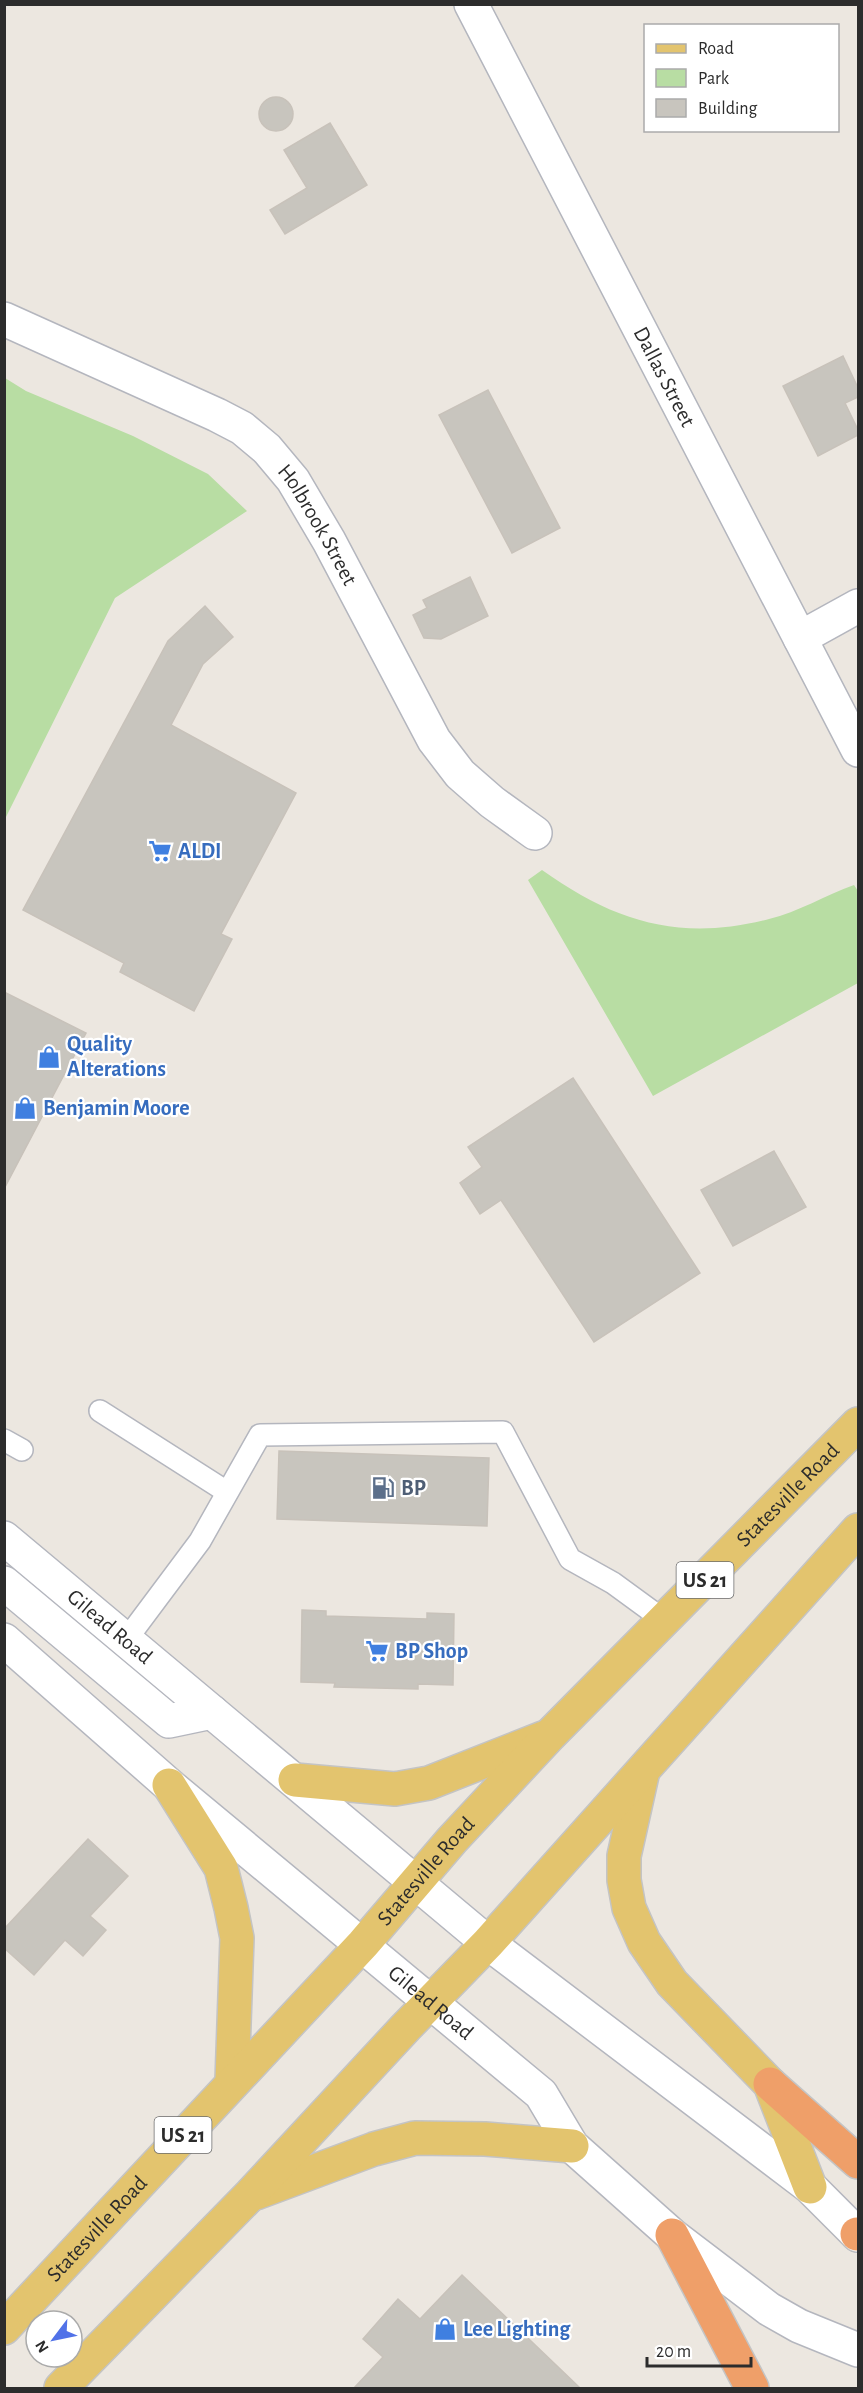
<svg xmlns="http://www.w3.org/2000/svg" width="863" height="2393" font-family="'Alegreya Sans',sans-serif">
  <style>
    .green { fill: #b8dda3 }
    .building { fill: #c8c5be; stroke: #c8c2ba; stroke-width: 1.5 }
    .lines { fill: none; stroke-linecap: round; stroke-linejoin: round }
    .service-casing { stroke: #b4b6be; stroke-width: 24 }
    .minor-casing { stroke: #b4b6be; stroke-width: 36 }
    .secondary-casing { stroke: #b4b6be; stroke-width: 36 }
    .primary-casing { stroke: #c4c4c4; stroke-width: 36 }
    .motorway-casing { stroke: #c4c4c4; stroke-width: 36 }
    .service { stroke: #fff; stroke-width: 21 }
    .minor { stroke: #fff; stroke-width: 33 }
    .secondary { stroke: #fff; stroke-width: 33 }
    .primary { stroke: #e3c46e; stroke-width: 33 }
    .motorway { stroke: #ef9f69; stroke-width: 33 }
    .labels { text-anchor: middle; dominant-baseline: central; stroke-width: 4.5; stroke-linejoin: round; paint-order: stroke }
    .shield { fill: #fff; stroke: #6b6b6b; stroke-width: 1.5 }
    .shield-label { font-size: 21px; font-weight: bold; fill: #2c2c2c }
    .street-label { font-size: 22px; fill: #2c2c2c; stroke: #fff }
    .shop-label { font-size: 22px; font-weight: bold; fill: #366cbe; stroke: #fff; text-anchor: start }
    .service-label { font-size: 22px; font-weight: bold; fill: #4e5e75; stroke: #fff; text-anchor: start }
  </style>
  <rect width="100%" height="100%" fill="#ece7e0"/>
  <g class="green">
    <path d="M5,378L26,391L133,436L208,474L247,511L115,598L5,819Z"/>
    <path d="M542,870C615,922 680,942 769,919C798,912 826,895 854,885L858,891V983L653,1096L528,880Z"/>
  </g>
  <g class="building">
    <circle cx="276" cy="114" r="17"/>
    <path d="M330,123L367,185L285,234L270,210L307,188L284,150Z"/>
    <path d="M843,356L858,388V397L845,403L858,430V435L818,456L783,386Z"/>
    <path d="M488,390L560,528L512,553L439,415Z"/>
    <path d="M470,577L488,616L441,639L424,638L413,615L427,608L423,600Z"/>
    <path d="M205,606L233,637L203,664L171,725L296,793L221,934L232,939L194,1011L120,972L124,963L23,910L168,641Z"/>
    <path d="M4,992L86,1033L4,1189Z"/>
    <path d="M573,1078L700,1273L594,1342L501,1200L480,1214L460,1183L482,1167L468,1147Z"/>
    <path d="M774,1151L806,1207L733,1246L701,1190Z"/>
    <path d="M279,1451L489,1458L487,1526L277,1519Z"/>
    <path d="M302,1610L326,1611V1616L427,1619V1613L454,1614L453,1685L418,1684V1689L334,1687L335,1683L301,1682Z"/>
    <path d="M88,1839L128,1876L90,1916L106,1930L83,1956L65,1940L34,1975L4,1948V1929Z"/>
    <path d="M462,2275L580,2388H354L383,2357L363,2339L398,2299L420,2319Z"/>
  </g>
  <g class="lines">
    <g class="service-casing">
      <g id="service">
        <path d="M100,1411L227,1492"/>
        <path d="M4,1440L22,1450"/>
        <path d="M126,1640L200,1541L260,1435L503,1432L570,1559L613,1583L665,1621"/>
      </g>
    </g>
    <g class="minor-casing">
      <g id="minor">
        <path id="s1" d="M471,4L858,750"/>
        <path id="s2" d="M4,319L217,415L242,428L267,449L293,480L329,541L434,740L460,774L492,802L535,833"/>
        <path d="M800,638L858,606"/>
      </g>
    </g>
    <g class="secondary-casing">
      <g id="secondary">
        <path id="s3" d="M4,1538L488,1943L810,2187L858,2235"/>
        <path d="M4,1583L169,1721L212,1712"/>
        <path id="s4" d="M4,1640L169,1785L541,2094L572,2146L672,2235L769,2309L799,2326L858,2350"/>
      </g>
    </g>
    <g class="primary-casing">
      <g id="primary">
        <path d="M642,1775L624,1856V1880L629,1908L644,1942L672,1983L770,2084L810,2187"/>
        <path d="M295,1780L395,1789L429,1783L543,1738"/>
        <path d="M169,1785L221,1868L231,1908L237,1938L232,2081"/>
        <path d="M256,2193L374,2149L415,2138L485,2139L572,2146"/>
        <path id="s5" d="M4,2328L363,1944L452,1840L550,1735L858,1424"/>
        <path d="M61,2388L251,2194L406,2027L488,1943L858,1530"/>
      </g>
    </g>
    <g class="motorway-casing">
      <g id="motorway">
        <path d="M770,2084L858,2162"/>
        <path d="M857,2234H858"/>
        <path d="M672,2235L752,2388"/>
      </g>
    </g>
    <use href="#service" class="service"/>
    <use href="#minor" class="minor"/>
    <use href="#secondary" class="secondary"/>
    <use href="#primary" class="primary"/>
    <use href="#motorway" class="motorway"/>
  </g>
  <defs>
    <g id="supermarket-bare" transform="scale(1.8)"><path d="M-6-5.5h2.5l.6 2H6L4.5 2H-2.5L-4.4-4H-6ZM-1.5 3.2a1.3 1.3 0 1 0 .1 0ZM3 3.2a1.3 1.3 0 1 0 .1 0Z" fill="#3f7fe0" stroke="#fff" stroke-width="2.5" paint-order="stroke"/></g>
    <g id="shop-bare" transform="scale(1.8)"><path d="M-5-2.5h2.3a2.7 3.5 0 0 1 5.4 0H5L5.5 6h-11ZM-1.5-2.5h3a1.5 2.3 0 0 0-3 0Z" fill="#3f7fe0" stroke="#fff" stroke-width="2.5" paint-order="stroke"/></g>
    <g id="fuel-bare" transform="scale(1.8)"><path d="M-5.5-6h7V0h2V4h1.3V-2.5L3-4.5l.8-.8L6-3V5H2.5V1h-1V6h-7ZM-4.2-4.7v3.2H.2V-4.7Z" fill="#5c6f8a" stroke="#fff" stroke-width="2.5" paint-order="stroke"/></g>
  </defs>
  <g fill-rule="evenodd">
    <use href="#supermarket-bare" x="160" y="851"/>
    <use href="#shop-bare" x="49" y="1057"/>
    <use href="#shop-bare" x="25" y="1108"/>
    <use href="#fuel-bare" x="383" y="1488"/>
    <use href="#supermarket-bare" x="377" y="1651"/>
    <use href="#shop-bare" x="445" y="2329"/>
  </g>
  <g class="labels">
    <g class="shield">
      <rect x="676.5" y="1562" width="57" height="36" rx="4.5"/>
      <rect x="154.5" y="2117" width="57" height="36" rx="4.5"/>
    </g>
    <g class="shield-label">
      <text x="705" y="1580">US 21</text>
      <text x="183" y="2135">US 21</text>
    </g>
    <g class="street-label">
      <text stroke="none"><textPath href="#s1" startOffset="420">Dallas Street</textPath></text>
      <text stroke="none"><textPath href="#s2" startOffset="386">Holbrook Street</textPath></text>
      <text stroke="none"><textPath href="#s5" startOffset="1144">Statesville Road</textPath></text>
      <text stroke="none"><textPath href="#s3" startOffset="138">Gilead Road</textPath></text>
      <text stroke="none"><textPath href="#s5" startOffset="622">Statesville Road</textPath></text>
      <text stroke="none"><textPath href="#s4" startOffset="560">Gilead Road</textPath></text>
      <text stroke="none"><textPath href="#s5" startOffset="136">Statesville Road</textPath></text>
    </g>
    <g class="shop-label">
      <text x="178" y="851">ALDI</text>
      <text x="67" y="1044">Quality<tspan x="67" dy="25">Alterations</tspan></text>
      <text x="43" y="1108">Benjamin Moore</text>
      <text x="395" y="1651">BP Shop</text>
      <text x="463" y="2329">Lee Lighting</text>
    </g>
    <g class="service-label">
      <text x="401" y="1488">BP</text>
    </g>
  </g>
  <rect width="863" height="2393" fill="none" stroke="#2c2c2c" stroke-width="12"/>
  <rect x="644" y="24" width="195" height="108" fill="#ffffff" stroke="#ababab" stroke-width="1.5"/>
  <rect x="656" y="44" width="30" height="9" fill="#e3c46e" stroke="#ababab" stroke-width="1.5"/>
  <text x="698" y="54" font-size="18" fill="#2c2c2c">Road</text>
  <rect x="656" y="69" width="30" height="18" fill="#b8dda3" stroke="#ababab" stroke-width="1.5"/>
  <text x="698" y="84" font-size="18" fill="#2c2c2c">Park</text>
  <rect x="656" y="99" width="30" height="18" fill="#c8c5be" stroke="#ababab" stroke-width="1.5"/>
  <text x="698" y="114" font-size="18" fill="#2c2c2c">Building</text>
  <g transform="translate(54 2339) rotate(238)"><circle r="28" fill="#ffffff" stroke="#ababab" stroke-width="1.5"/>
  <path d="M0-4.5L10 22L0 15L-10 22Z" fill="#5172e8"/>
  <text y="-9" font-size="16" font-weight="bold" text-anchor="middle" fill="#2c2c2c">N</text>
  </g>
  <path d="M647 2357v9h104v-9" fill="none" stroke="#2c2c2c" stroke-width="3"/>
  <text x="656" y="2357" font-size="18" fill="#2c2c2c" stroke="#ffffff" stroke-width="4.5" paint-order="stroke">20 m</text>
</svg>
